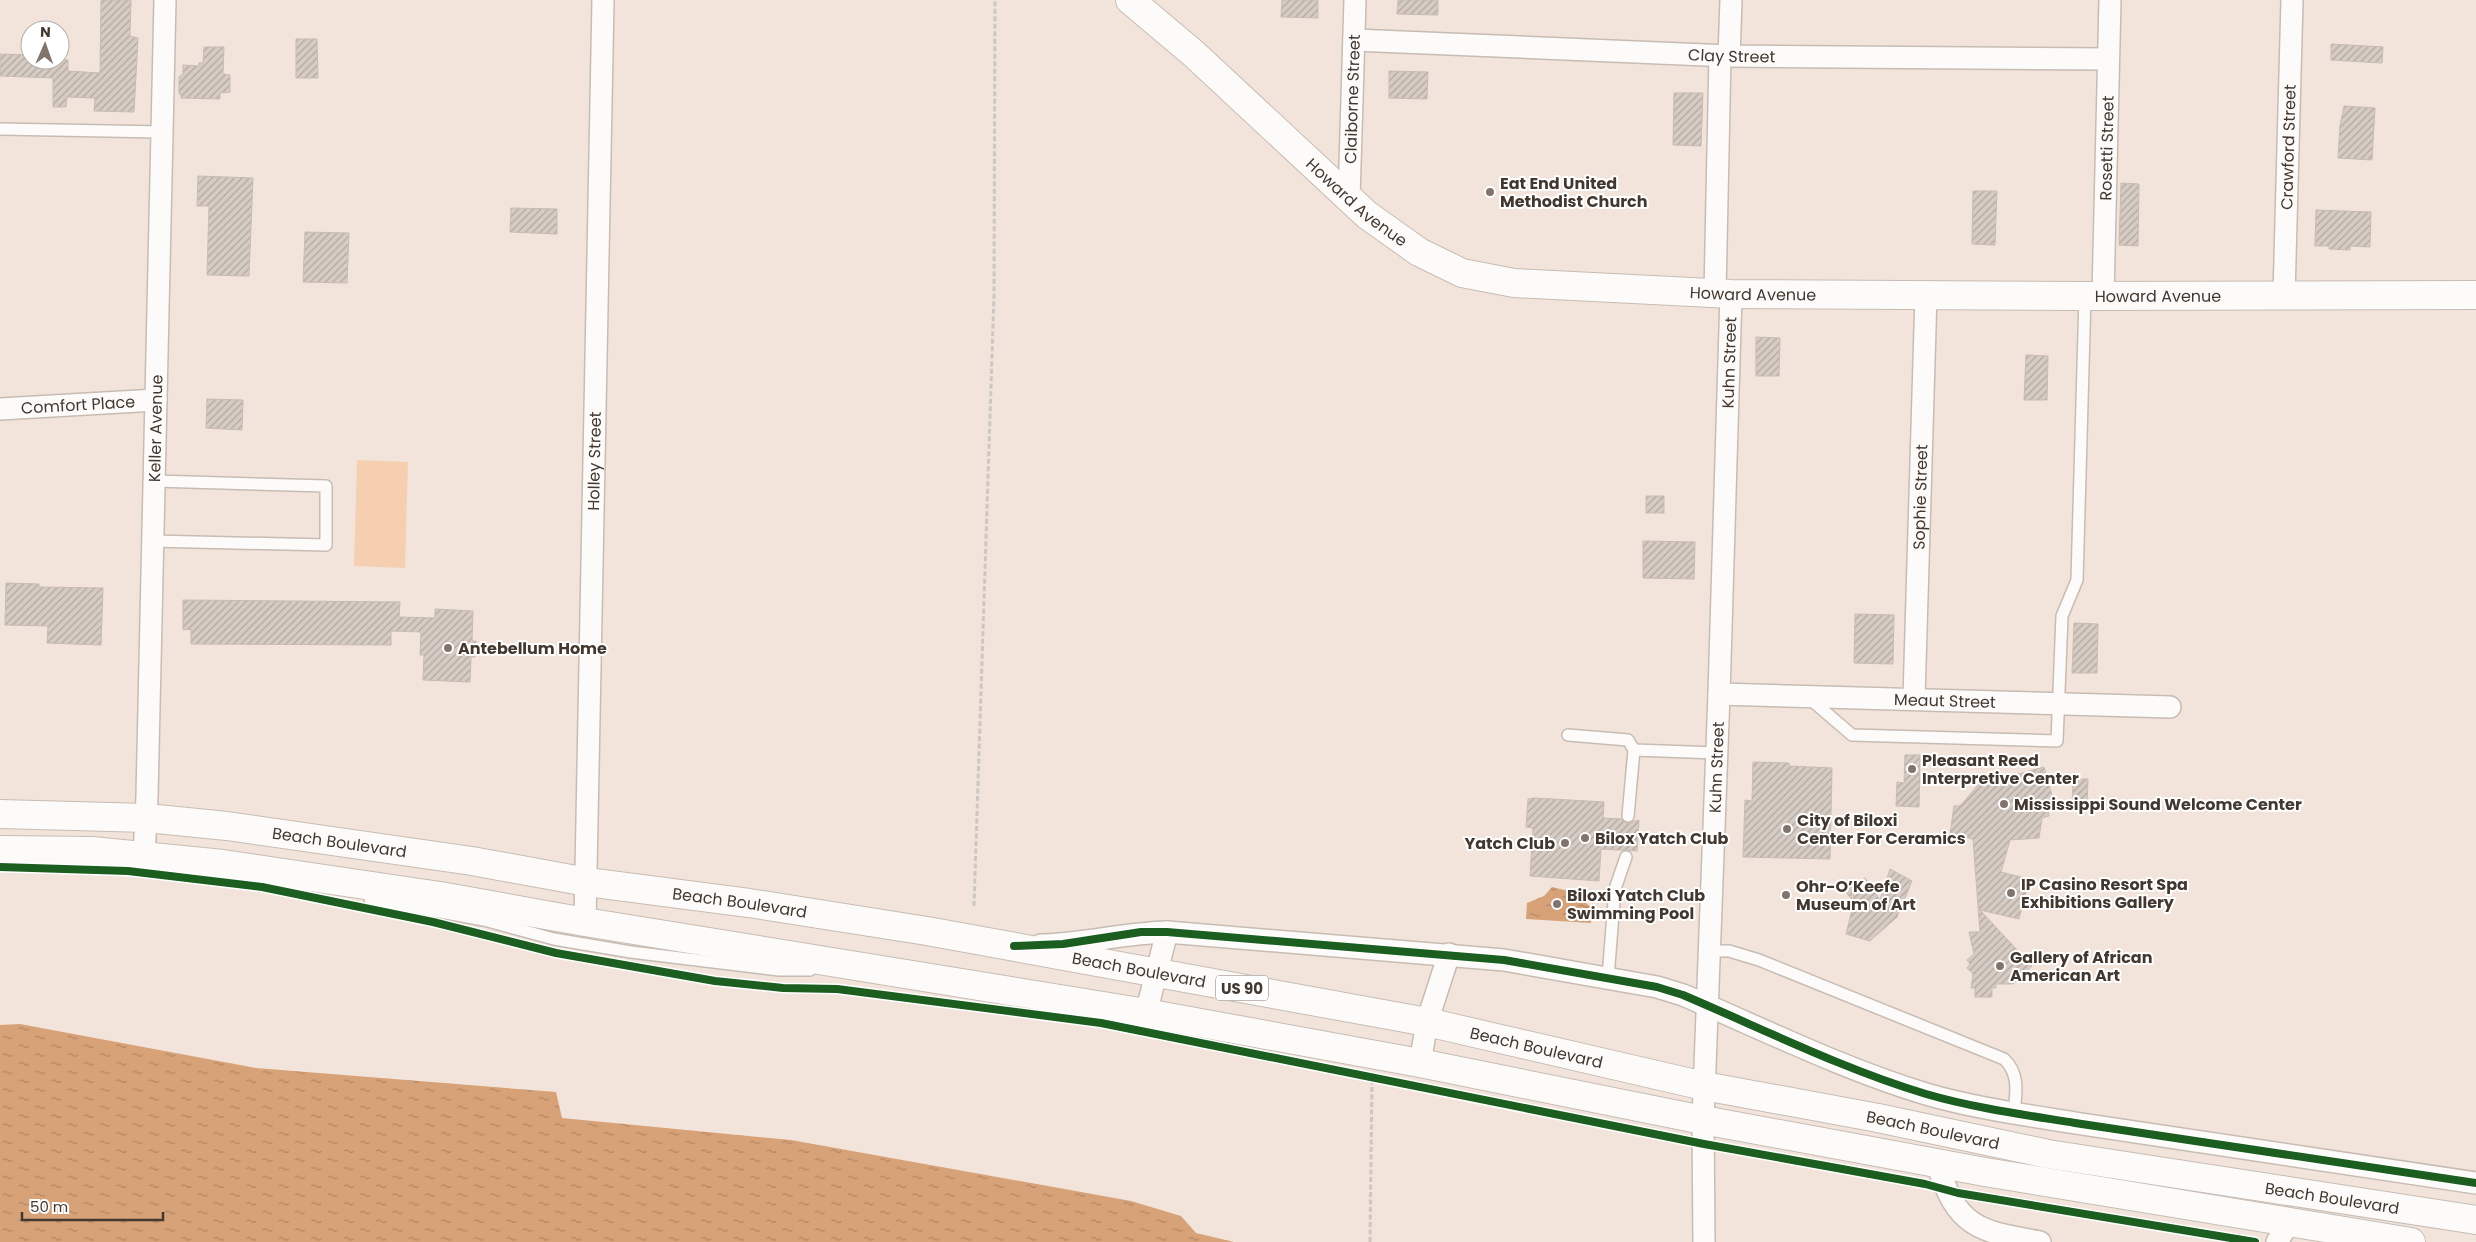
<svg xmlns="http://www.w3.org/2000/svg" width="2476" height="1242" font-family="Poppins,sans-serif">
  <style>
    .pitch { fill: #f6cfb1 }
    .water { fill: url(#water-ripples) }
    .building { fill: url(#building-hatch); stroke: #c7bbb4 }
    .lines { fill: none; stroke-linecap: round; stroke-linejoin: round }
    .lane-casing { stroke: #c7bcb4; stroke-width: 14 }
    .street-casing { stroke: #c7bcb4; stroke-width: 24 }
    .secondary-casing { stroke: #c7bcb4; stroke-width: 30 }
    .primary-casing { stroke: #c7bcb4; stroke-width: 30 }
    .path { stroke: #ccc7c4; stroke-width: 3; stroke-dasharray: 5 2.5; stroke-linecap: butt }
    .lane { stroke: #fdfbf9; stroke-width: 11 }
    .street { stroke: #fdfbf9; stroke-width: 21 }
    .secondary { stroke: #fdfbf9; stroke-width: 28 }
    .primary { stroke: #fdfbf9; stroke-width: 28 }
    .cycleway-casing { stroke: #fff; stroke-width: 11 }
    .cycleway { stroke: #1b5e20; stroke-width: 8 }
    .poi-dot { fill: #80746c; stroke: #fff; stroke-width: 2 }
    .labels { text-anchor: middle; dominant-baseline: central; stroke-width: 4; stroke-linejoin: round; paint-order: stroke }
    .shield { fill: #fff; stroke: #7b746e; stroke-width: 1 }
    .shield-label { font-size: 15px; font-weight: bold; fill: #423830 }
    .street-label { font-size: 16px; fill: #423830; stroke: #fff }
    .poi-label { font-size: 16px; font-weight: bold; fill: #423830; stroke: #fff; text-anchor: start }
  </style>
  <defs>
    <pattern id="water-ripples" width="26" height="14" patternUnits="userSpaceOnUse" patternTransform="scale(1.25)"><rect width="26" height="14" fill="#d8a278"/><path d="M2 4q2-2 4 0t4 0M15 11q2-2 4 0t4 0" fill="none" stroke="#b18563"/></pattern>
    <pattern id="building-hatch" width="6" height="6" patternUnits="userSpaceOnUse" patternTransform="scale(1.25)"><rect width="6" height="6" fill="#d7ccc4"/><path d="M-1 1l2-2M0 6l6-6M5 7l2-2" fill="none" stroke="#b0a7a0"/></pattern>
  </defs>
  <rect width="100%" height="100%" fill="#f2e4da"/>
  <path class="pitch" d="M357,460L408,462L405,568L354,566Z"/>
  <g class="water">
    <path d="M1552,887L1564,890L1576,889L1580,898L1592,908L1591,923L1526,919L1527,903L1544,896Z"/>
    <path d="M20,1024L256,1068L556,1092L562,1118L791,1140L1131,1201L1181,1216L1196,1233L1234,1242H0V1025Z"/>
  </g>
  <g class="building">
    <path d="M101,0H131L130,36L138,38L134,112L94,111L95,98L67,97L66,107H53V78L0,76V54L30,55V60H68V71L100,73Z"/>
    <path d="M1282,0H1318V18L1281,17Z"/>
    <path d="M1398,0H1438V15L1397,14Z"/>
    <path d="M296,39H317L318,78H296Z"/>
    <path d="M2331,44L2383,47L2382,63L2331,60Z"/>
    <path d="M204,47H224L223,74L230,75V92L220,93V99L181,98V94H179V77L183,74V65L199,66V63H203Z"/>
    <path d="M1389,71L1428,72L1427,99L1389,98Z"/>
    <path d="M1674,93H1703L1701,146L1673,145Z"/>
    <path d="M2344,106L2375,108L2372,160L2338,158L2340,126Z"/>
    <path d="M198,176L253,178L249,276L207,275L209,206H197Z"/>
    <path d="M2121,183L2139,184L2138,246L2119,245Z"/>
    <path d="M1973,191H1997L1995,245L1972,244Z"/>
    <path d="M511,208L557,209V234L510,232Z"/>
    <path d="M2316,210L2371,212L2370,247L2350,246V250L2329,249V246H2315Z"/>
    <path d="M305,232L349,233L347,283L303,282Z"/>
    <path d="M1756,337L1780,338L1779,376H1756Z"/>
    <path d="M2026,355L2048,356L2047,400H2024Z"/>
    <path d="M207,399L243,400L242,430L206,428Z"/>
    <rect x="1646" y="496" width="18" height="17"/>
    <path d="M1643,541L1695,542L1694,579L1643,578Z"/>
    <path d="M6,583L39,584V587L103,588L101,645L47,643L48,626L5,625Z"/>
    <path d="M183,600L400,602L399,617L435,618V609L473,611L472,641H476L475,657H471L470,682L423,680L424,655H420L421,632L391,631V645L191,644V629L183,630Z"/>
    <path d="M1855,614L1894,615L1893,664L1854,663Z"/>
    <path d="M2074,623L2098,624L2097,673H2072Z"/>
    <path d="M1905,755H1920L1919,807L1896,806L1897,782L1904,783Z"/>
    <path d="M1753,762L1789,763V766L1832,768L1830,859L1743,857L1745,800L1752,801Z"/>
    <path d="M2044,767L2055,806H2047L2049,816L2042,818L2039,838L2010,840L2001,872L2029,879L2019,919L1980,910L2032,966L2013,984H1996V988H1992V997H1975V988H1971L1973,974L1967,968L1970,964L1967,960L1974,954L1969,932H1980L1973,839L1950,834L1954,806H1960L1978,785Z"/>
    <path d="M2073,779H2088L2087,806H2072Z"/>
    <path d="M1535,798L1604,802L1603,818L1621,819L1628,823L1639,820L1637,851L1601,849L1599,881L1530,876L1533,828L1526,827L1528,799Z"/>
    <path d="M1890,869L1912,881L1897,917L1870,941L1846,934L1854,902L1844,890L1865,878L1880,900Z"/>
  </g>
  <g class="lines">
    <g class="lane-casing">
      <g id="lane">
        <path d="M0,129L162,132"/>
        <path d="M153,541L326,545V486L155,481"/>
        <path d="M1809,698L1852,735L2057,741L2062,616L2077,580L2085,296"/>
        <path d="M1568,735L1628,740L1634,750"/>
        <path d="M1628,816L1634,750L1717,753"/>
        <path d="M370,899L484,920L554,939L631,952L779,970H810"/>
        <path d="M1710,951H1729L1759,960L2004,1059C2020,1074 2016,1093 2014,1113"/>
        <path d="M1608,978L1615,889L1626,857"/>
      </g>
    </g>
    <g class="street-casing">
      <g id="street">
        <path id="s1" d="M1354,40L1729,56L2108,59"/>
        <path d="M1729,56L1731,0"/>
        <path id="s2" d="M1349,198L1355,0"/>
        <path d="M1715,293L1720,56"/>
        <path id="s3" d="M2103,296L2110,0"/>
        <path id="s4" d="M2284,296L2292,0"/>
        <path id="s5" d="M0,409L156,400"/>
        <path id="s6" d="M1719,694L2170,707"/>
        <path id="s7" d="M1914,698L1926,294"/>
        <path id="s8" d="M144,856L147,796L165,0"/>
        <path id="s9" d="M585,922L603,0"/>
        <path d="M1041,945C1083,944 1124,933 1167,932L1504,960L1657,987L1683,995C1763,1029 1843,1069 1926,1094C1974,1108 2026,1115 2075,1123L2476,1183"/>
        <path d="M1146,1013L1167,932"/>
        <path d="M1420,1063L1427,1022L1449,954"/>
        <path d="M1937,1163C1957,1228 1978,1231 2040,1242"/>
        <path id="s10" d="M1704,1242L1703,1120L1719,694L1731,294"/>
        <path d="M2277,1242L2290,1221"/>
      </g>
    </g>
    <g class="secondary-casing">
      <g id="secondary">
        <path id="s11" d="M1130,0L1194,54L1367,215L1419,252L1462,273L1514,283L1731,294L2085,296L2476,295"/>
      </g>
    </g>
    <g class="primary-casing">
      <g id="primary">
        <path id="s12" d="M0,814L147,818L227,826L472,861L587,882L749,903L927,931L1427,1022L1704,1086L1878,1118L2048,1154L2476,1220"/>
        <path d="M0,850L92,851L223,864L440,896L585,922L1146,1013L1420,1063L1703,1120L1985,1172L2411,1242"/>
      </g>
    </g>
    <g class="path">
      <path d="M974,906L994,295L995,0"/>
      <path d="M1370,1242L1372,1078"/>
    </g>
    <use href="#lane" class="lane"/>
    <use href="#street" class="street"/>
    <use href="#secondary" class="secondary"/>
    <use href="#primary" class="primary"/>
    <g class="cycleway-casing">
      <g id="cycleway">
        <path d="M0,867L128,871L262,887L433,922L556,953L715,981L783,988L837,989L1101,1023L1704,1144L1925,1184L1958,1193L2255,1242"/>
        <path d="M1014,946L1063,944L1141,932H1167L1504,960L1657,987L1683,995C1763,1029 1843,1069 1926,1094C1974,1108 2026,1115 2075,1123L2476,1183"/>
      </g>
    </g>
    <use href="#cycleway" class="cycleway"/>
  </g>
  <g class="poi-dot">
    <circle cx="1490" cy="192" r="5"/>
    <circle cx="448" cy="648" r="5"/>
    <circle cx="1912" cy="769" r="5"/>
    <circle cx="2004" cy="804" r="5"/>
    <circle cx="1787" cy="829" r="5"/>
    <circle cx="1585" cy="838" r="5"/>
    <circle cx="1565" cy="843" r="5"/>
    <circle cx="2011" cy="893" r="5"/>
    <circle cx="1786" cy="895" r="5"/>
    <circle cx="1557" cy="904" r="5"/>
    <circle cx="2000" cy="966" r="5"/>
  </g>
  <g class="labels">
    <rect class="shield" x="1216" y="975.5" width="52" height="25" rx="4"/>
    <g class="shield-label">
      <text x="1242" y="988">US 90</text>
    </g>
    <g class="street-label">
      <text stroke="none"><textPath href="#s1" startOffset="378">Clay Street</textPath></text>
      <text stroke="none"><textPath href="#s2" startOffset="99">Claiborne Street</textPath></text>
      <text stroke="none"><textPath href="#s3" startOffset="148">Rosetti Street</textPath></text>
      <text stroke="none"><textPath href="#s4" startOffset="149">Crawford Street</textPath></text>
      <text stroke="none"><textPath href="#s11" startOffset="304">Howard Avenue</textPath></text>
      <text stroke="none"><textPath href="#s11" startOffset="724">Howard Avenue</textPath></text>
      <text stroke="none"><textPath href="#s11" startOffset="1129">Howard Avenue</textPath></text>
      <text stroke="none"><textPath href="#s10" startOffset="880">Kuhn Street</textPath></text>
      <text stroke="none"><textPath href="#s5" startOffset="78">Comfort Place</textPath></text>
      <text stroke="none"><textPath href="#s8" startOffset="428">Keller Avenue</textPath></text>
      <text stroke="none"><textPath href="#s9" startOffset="461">Holley Street</textPath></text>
      <text stroke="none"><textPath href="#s7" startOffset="201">Sophie Street</textPath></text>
      <text stroke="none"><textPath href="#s6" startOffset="226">Meaut Street</textPath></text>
      <text stroke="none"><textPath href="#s10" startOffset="475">Kuhn Street</textPath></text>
      <text stroke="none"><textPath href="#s12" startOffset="341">Beach Boulevard</textPath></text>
      <text stroke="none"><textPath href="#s12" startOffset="746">Beach Boulevard</textPath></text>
      <text stroke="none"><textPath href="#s12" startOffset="1151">Beach Boulevard</textPath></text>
      <text stroke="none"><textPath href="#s12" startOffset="1556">Beach Boulevard</textPath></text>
      <text stroke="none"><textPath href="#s12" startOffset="1961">Beach Boulevard</textPath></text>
      <text stroke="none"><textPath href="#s12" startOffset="2366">Beach Boulevard</textPath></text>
    </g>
    <g class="poi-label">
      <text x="1500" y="183">Eat End United<tspan x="1500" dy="18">Methodist Church</tspan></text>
      <text x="458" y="648">Antebellum Home</text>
      <text x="1922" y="760">Pleasant Reed<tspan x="1922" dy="18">Interpretive Center</tspan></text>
      <text x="2014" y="804">Mississippi Sound Welcome Center</text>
      <text x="1797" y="820">City of Biloxi<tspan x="1797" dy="18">Center For Ceramics</tspan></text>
      <text x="1595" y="838">Bilox Yatch Club</text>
      <text x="1555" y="843" text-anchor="end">Yatch Club</text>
      <text x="2021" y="884">IP Casino Resort Spa<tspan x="2021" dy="18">Exhibitions Gallery</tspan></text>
      <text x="1796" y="886">Ohr-O’Keefe<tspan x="1796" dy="18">Museum of Art</tspan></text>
      <text x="1567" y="895">Biloxi Yatch Club<tspan x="1567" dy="18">Swimming Pool</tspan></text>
      <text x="2010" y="957">Gallery of African<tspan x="2010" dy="18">American Art</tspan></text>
    </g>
  </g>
  <g transform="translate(45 45) rotate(2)"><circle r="24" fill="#ffffff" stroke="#b3afac"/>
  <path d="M0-4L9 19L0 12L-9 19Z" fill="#80746c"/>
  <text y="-8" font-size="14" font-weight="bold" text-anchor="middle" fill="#423830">N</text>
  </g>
  <path d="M22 1212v8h141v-8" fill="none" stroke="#423830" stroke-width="2.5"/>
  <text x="30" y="1212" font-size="15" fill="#423830" stroke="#ffffff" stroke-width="4" paint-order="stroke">50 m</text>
</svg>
